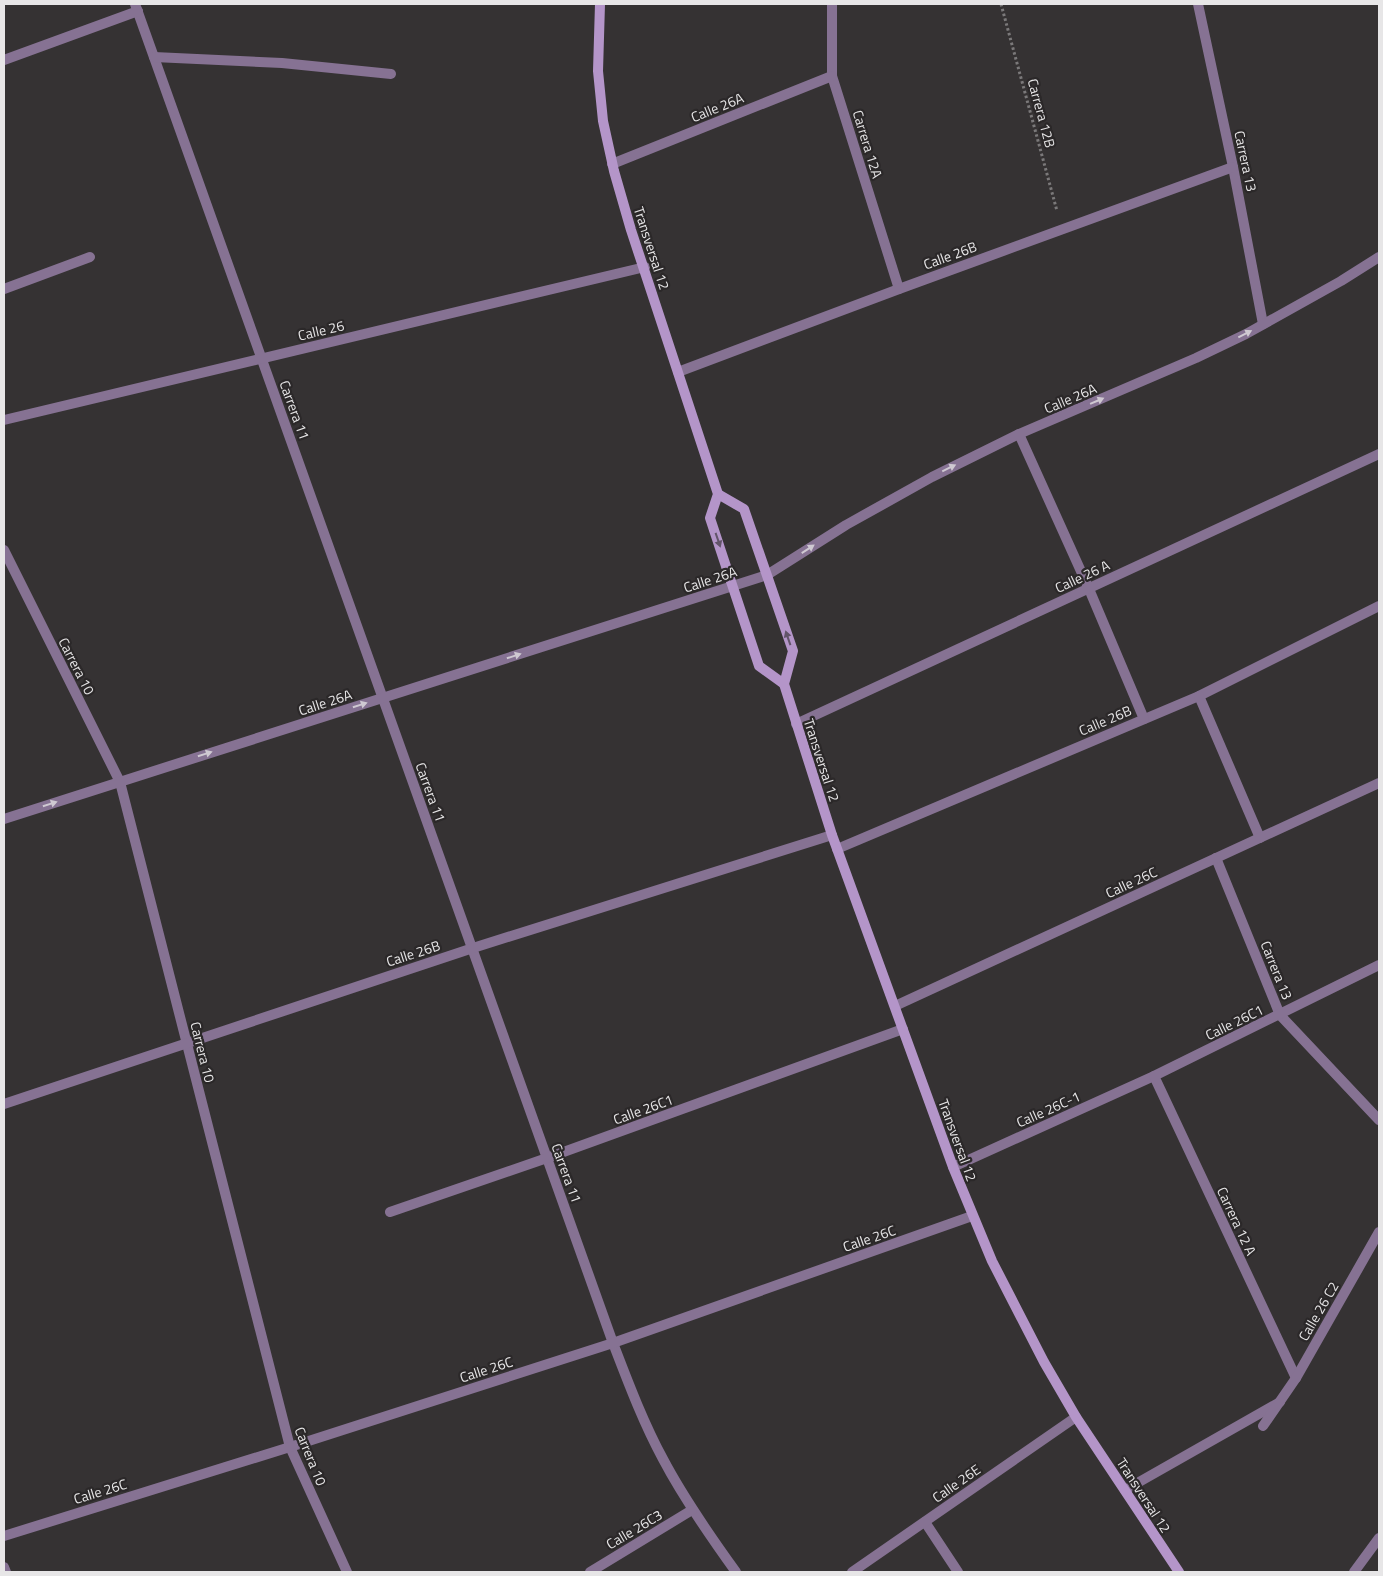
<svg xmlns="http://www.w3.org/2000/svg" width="1383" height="1576" font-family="'Titillium Web',sans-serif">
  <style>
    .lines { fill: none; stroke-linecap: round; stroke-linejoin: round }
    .path { stroke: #7b797a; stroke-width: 3; stroke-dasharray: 2.5 2.5; stroke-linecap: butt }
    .pedestrian { stroke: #867293; stroke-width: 10 }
    .minor { stroke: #867293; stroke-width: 10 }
    .tertiary { stroke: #867293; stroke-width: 10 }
    .secondary { stroke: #b495c9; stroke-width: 10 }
    .oneway { fill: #cfc9d2 }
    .oneway2 { fill: #625469 }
    .labels { text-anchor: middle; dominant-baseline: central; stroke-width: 4.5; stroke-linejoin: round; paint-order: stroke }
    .street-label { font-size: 14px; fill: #e7e6e7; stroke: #2b2829 }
  </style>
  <rect width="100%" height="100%" fill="#353233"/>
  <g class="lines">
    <path class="path" d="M1001,4L1057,211"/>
    <g class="pedestrian">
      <path d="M837,849L1199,696L1379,606"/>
      <path d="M1216,858L1280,1015"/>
      <path d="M953,1167L1154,1076"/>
      <path d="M1125,1490L1280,1402"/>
    </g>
    <g class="minor">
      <path d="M135,4L613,1343C628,1382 643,1422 663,1459C684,1499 710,1536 736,1572"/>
      <path d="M832,4V76L899,289"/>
      <path d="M1198,4L1233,167L1263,324"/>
      <path d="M154,57L282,63L391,74"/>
      <path d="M4,60L138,11"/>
      <path d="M612,164L832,76"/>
      <path d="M4,289L90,257"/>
      <path d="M678,372L899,289L1233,167"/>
      <path d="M4,420L645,267"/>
      <path d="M1019,434L1089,589L1144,719"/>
      <path d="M4,550L120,782L290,1447L347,1572"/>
      <path d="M1199,696L1260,838"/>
      <path d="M796,724L1379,454"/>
      <path d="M895,1006L1379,783"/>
      <path d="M1280,1015L1379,1120"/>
      <path d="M4,1104L473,948L832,835"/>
      <path d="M390,1212L547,1158L903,1029"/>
      <path d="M1296,1378L1154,1076L1379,965"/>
      <path d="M1263,1426L1296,1378L1379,1232"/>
      <path d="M925,1522L958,1572"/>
      <path d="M4,1536L290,1447L613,1343L972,1216"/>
      <path d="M4,1567L6,1572"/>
      <path d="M590,1572L692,1510"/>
      <path d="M852,1572L1076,1417"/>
      <path d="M1354,1572L1379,1538"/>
    </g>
    <path class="tertiary" d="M4,819L767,575L846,525L932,477L1019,434L1196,358L1246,334L1341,281L1379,257"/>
    <g class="secondary">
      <path d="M600,4L598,71L603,121L614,171L631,230L718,494L710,518L759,666L784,684"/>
      <path d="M718,494L744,509L793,651L784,684L832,835L953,1167L992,1261L1044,1362L1076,1417L1179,1572"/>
    </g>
  </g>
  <defs><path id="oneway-solid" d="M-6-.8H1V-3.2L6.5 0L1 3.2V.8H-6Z" transform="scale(1.25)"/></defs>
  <g class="oneway">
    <use href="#oneway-solid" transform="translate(1245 334) rotate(-27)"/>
    <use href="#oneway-solid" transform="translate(1097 401) rotate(-23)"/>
    <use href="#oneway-solid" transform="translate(949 468) rotate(-26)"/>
    <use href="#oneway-solid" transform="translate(808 549) rotate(-33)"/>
    <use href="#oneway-solid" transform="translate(514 656) rotate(-18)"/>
    <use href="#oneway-solid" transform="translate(360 705) rotate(-18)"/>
    <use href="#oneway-solid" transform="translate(205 754) rotate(-18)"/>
    <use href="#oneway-solid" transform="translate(50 804) rotate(-18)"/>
  </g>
  <g class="oneway2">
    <use href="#oneway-solid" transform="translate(718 540) rotate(71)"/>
    <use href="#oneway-solid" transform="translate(788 638) rotate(-109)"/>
  </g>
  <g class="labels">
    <g class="street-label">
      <text transform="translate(717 107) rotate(-22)">Calle 26A</text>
      <text transform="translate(1042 113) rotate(75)">Carrera 12B</text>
      <text transform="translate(868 144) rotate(73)">Carrera 12A</text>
      <text transform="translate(1246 161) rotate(78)">Carrera 13</text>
      <text transform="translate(652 248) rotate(72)">Transversal 12</text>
      <text transform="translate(950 255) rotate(-20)">Calle 26B</text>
      <text transform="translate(321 330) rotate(-13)">Calle 26</text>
      <text transform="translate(1070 398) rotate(-23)">Calle 26A</text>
      <text transform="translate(295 410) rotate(70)">Carrera 11</text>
      <text transform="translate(1082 576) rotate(-25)">Calle 26 A</text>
      <text transform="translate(710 579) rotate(-18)">Calle 26A</text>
      <text transform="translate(77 666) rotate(63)">Carrera 10</text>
      <text transform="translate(325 702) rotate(-18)">Calle 26A</text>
      <text transform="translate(1105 720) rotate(-23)">Calle 26B</text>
      <text transform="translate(822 760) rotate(72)">Transversal 12</text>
      <text transform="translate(431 792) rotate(70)">Carrera 11</text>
      <text transform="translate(1131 882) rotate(-25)">Calle 26C</text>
      <text transform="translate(413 953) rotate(-18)">Calle 26B</text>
      <text transform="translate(1277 970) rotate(68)">Carrera 13</text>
      <text transform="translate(1234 1022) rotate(-26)">Calle 26C1</text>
      <text transform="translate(203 1052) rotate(76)">Carrera 10</text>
      <text transform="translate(643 1109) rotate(-20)">Calle 26C1</text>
      <text transform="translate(1048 1109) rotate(-24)">Calle 26C-1</text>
      <text transform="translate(958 1140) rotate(70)">Transversal 12</text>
      <text transform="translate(567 1173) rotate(70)">Carrera 11</text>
      <text transform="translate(1237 1221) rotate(65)">Carrera 12 A</text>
      <text transform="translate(869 1238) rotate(-19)">Calle 26C</text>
      <text transform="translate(1318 1311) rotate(-60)">Calle 26 C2</text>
      <text transform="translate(486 1369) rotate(-18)">Calle 26C</text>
      <text transform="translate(311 1456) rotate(68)">Carrera 10</text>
      <text transform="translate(956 1483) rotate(-35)">Calle 26E</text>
      <text transform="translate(100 1491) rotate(-17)">Calle 26C</text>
      <text transform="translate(1144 1495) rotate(57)">Transversal 12</text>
      <text transform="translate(634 1529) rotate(-31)">Calle 26C3</text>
    </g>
  </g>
  <rect width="1383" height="1576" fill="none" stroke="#e7e6e7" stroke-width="10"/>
</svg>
